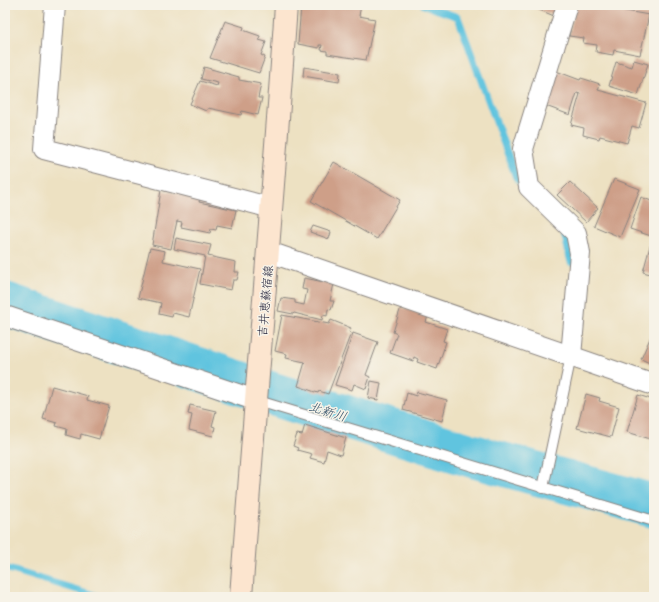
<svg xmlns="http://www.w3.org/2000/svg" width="659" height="602" font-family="'Patrick Hand','Klee One',sans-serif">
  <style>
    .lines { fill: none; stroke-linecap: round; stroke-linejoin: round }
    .stream { stroke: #61c4df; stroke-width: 7 }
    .river { stroke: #61c4df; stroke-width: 44 }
    .building { fill: #ce9f88 }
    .service-casing { stroke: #88827e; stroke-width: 12 }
    .minor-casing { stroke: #88827e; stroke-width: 22 }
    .secondary-casing { stroke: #88827e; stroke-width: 24 }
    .service { stroke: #fff; stroke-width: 10 }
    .minor { stroke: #fff; stroke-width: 20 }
    .secondary { stroke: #fce5cf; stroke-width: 22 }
    .labels { text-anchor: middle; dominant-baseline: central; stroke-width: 3; stroke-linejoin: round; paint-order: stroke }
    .street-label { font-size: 12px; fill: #22223b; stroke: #f7f3e8 }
    .water-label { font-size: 13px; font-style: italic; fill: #35536c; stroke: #f7f3e8 }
  </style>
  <rect width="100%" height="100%" fill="#f7f3e8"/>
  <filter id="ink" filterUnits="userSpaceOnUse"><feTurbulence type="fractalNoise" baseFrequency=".025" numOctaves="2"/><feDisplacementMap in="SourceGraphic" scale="8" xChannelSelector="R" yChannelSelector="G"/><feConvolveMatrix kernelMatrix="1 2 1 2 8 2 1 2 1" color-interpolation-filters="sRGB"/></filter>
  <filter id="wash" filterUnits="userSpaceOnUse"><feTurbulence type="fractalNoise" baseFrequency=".012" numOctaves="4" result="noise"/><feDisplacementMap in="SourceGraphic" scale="16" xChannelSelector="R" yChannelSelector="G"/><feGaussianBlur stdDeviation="0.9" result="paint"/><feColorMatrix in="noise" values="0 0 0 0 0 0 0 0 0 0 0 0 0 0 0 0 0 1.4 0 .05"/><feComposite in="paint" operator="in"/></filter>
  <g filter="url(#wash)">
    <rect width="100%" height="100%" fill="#ede1c2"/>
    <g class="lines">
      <g class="stream">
        <path d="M424,5L458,17L516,177L523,185"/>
        <path d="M564,232L571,262"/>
        <path d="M5,568L101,597"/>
      </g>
      <path class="river" d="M5,304L282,397L473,456L654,506"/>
    </g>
    <g id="blocks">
      <g class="building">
        <path d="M301,5H361L359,16L375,19L366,60L327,54V51L321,50L322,45H319V48L298,44Z"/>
        <path d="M528,5H559L554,16Z"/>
        <path d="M576,5H616L615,9L649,15L640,55L614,50L613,55L596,52L597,45L583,43L584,38L569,36Z"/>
        <path d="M225,21L244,27L243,30L260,36L259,40L266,42L261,55L265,57L259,73L210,58Z"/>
        <path d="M634,60L648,64L638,95L609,86L616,62L632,67Z"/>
        <path d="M204,67L239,77V80L261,84L258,98H262L258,115L242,111L241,115L208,108L206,111L190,104L200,81L217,86L218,83L201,79Z"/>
        <path d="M304,67L340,73L339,82L303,76Z"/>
        <path d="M556,71L580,80L581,78L600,84L598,90L646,103L639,128L632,126L627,143L600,136L599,139L583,135L584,128L571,125L580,94L577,93L570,115L543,105Z"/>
        <path d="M334,162L400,200L377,239L311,201Z"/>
        <path d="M614,179L640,189L620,237L594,226Z"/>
        <path d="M570,182L598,208L586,222L557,195Z"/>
        <path d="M161,190L200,198L199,202L236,210L232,228L217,225L216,230L211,229L210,233L181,227L182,222L177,221L171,249L152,245Z"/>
        <path d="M641,197L654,202V237L630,229Z"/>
        <path d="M313,226L331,232L329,239L310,232Z"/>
        <path d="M176,238L211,245L208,256L236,262L235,272H239L237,280H233L231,290L200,284L205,256L174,249Z"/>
        <path d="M650,246L654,248V275L643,272Z"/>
        <path d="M150,248L165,251L163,261L200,269L189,317L173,313L172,317L159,314L161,303L138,298Z"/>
        <path d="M304,278L334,284L330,301H334L331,310L328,309L327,316L323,315L322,320L294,313L293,314L278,311L281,298L295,300V303L304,305L307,290L302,289Z"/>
        <path d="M401,307L428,316L426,322L447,329L443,341L446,342L437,369L417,362L418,359L414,357L413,361L390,353L397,334L393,332Z"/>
        <path d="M282,315L329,324L331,320L351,328L349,332L351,333L328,394L319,391L318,393L298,386L305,362L286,358L287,354L275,351Z"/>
        <path d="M654,329V365L641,359Z"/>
        <path d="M353,333L378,342L366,375L370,377L366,389L354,384L352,390L335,385Z"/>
        <path d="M371,381L381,383L378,400L368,398Z"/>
        <path d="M52,386L88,396L87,400L109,406L99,439L81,434L80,439L66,435L67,429L56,426L57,423L43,419Z"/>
        <path d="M417,392L447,400L442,421L403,410L407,393L416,396Z"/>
        <path d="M586,394L600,398L599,401L619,407L611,437L577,428Z"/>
        <path d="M638,395L654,400V440L627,432Z"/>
        <path d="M190,405L216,411L212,426L215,427L213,436L189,430L192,415L188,414Z"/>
        <path d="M305,425L346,438L341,455L327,450L324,462L310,458L312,454L297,450L298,448L293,446L297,434L302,435Z"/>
      </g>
    </g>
  </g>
  <g filter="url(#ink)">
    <use href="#blocks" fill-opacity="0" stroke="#88827e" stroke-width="1"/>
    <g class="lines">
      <g class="service-casing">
        <g id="service">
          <path d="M255,400L654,521"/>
          <path d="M543,488L571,356"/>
        </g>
      </g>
      <g class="minor-casing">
        <g id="minor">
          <path d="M55,5L44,149L272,208"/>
          <path d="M567,5L523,149L529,187L576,233L580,253L571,356"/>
          <path d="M269,252L654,385"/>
          <path d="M5,316L255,400"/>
        </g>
      </g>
      <g class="secondary-casing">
        <path id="secondary" d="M241,597C255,400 273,203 286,5"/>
      </g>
      <use href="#service" class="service"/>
      <use href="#minor" class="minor"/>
      <use href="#secondary" class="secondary"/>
    </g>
  </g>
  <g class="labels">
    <g class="street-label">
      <text transform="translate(265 301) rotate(-85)">吉井恵蘇宿線</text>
    </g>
    <g class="water-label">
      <text transform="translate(328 411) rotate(17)">北新川</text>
    </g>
  </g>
  <rect width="659" height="602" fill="none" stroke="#f7f3e8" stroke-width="20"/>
</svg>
